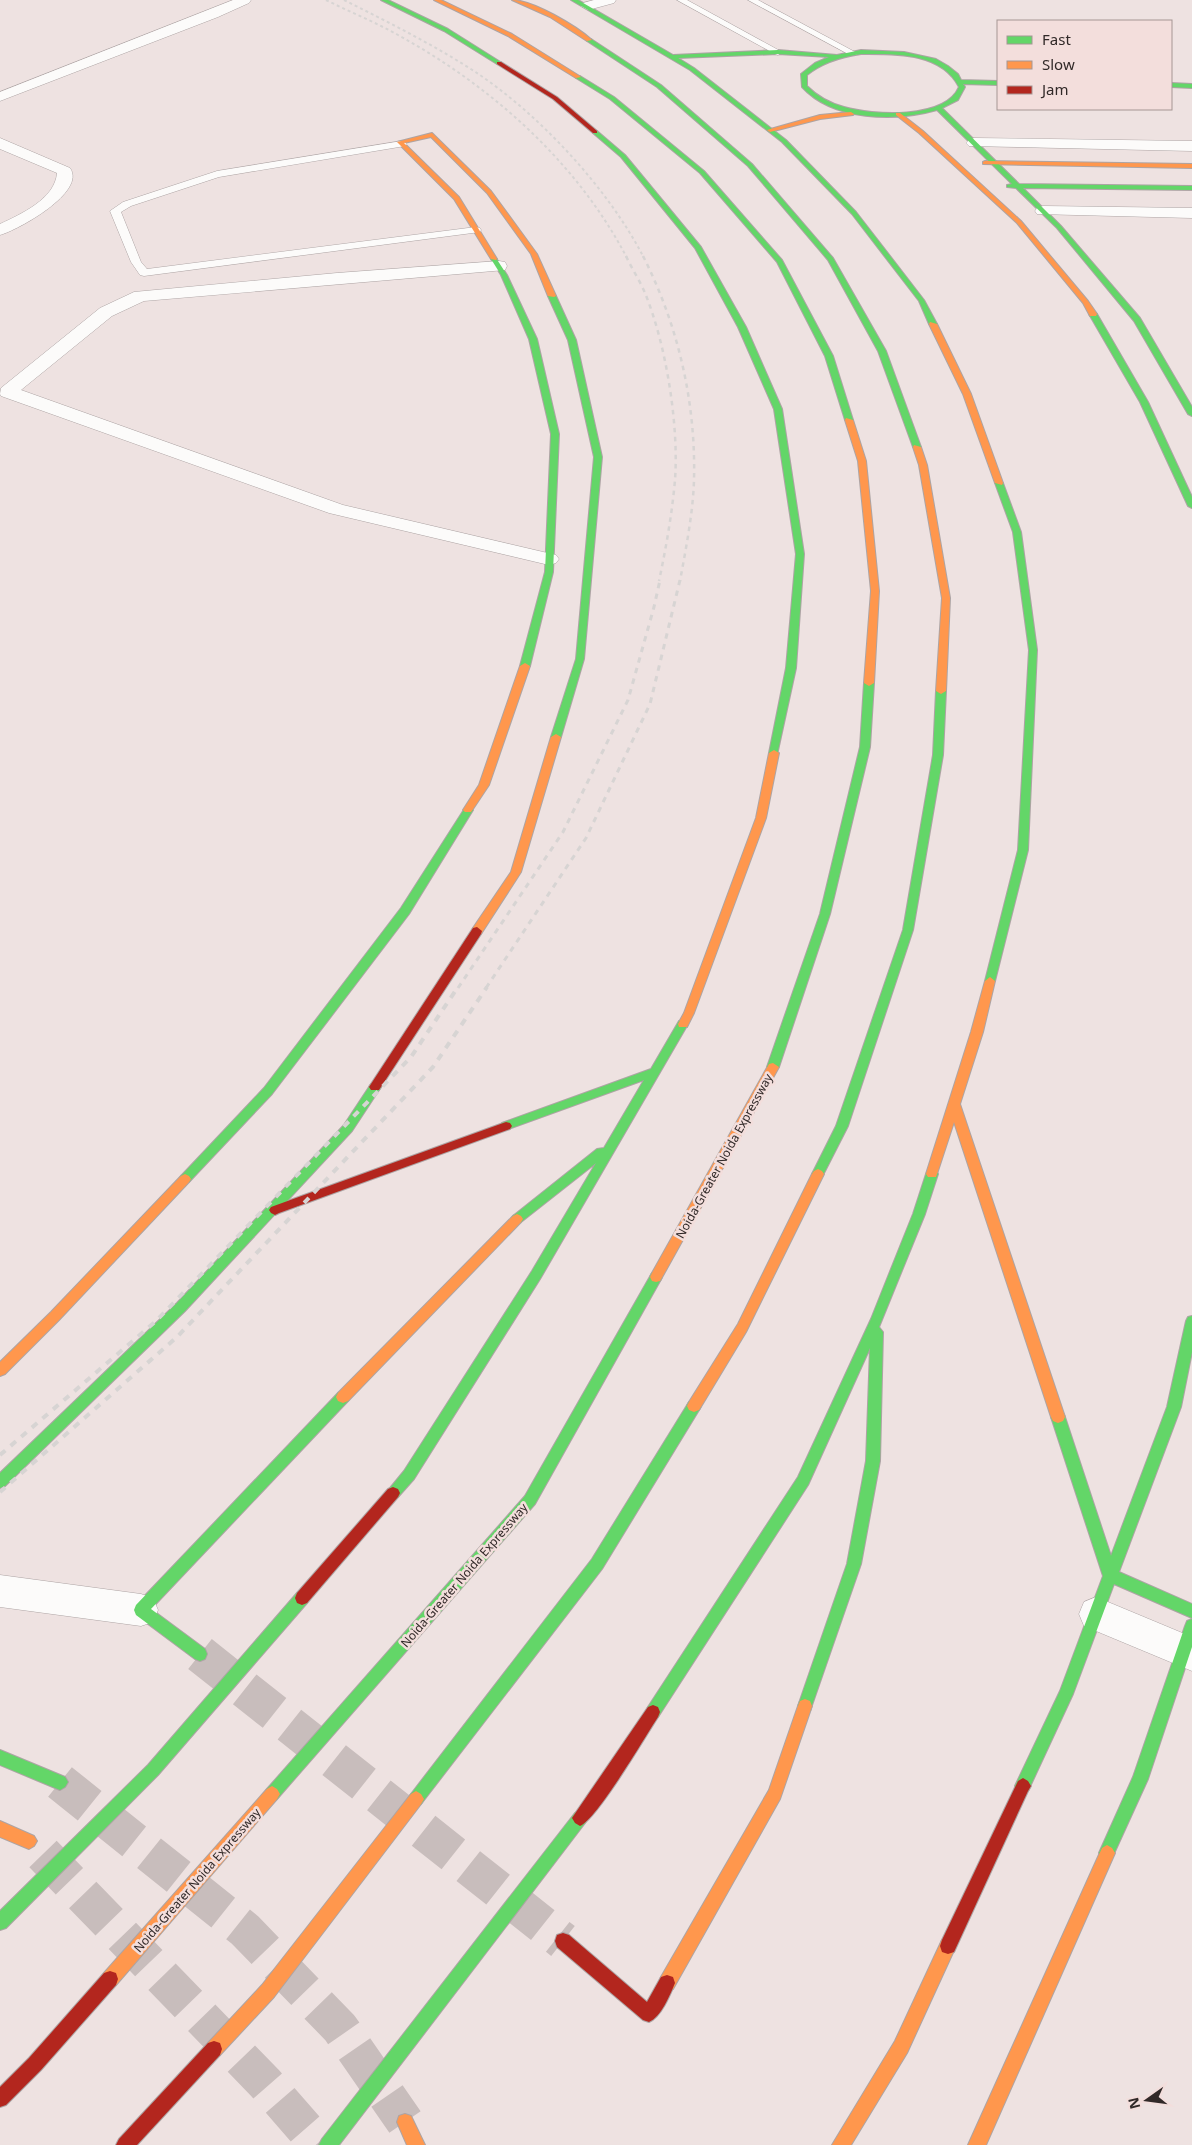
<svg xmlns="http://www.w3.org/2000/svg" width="1192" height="2145" font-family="'Noto Sans',sans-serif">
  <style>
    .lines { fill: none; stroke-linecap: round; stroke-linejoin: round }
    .secondary-tunnel { stroke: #c8bdbc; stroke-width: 38; stroke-dasharray: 38 19; stroke-linecap: butt }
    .lane-casing { stroke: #ada4a4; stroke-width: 1 }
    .street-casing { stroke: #ada4a4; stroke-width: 1 }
    .fast-casing { stroke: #ada4a4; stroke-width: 2 }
    .slow-casing { stroke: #ada4a4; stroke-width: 2 }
    .jam-casing { stroke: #ada4a4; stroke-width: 2 }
    .lane { fill: #fcfbfa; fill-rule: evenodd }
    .street { fill: #fcfbfa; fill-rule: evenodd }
    .fast { fill: #63d668; fill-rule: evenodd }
    .slow { fill: #ff974d; fill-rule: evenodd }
    .jam { fill: #b3261e; fill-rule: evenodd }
    .rail-far3 { stroke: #d7d4d3; stroke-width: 2; stroke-dasharray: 3 3; stroke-linecap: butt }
    .rail-far2 { stroke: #d7d4d3; stroke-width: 2.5; stroke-dasharray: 4.5 4.5; stroke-linecap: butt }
    .rail-far1 { stroke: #d7d4d3; stroke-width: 3; stroke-dasharray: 5.5 5.5; stroke-linecap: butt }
    .rail { stroke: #d7d4d3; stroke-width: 4; stroke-dasharray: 7 7; stroke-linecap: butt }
    .labels { text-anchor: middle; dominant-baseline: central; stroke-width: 5; stroke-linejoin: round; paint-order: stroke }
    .street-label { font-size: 12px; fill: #312928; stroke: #f3dedc }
  </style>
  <rect width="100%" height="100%" fill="#eee2e1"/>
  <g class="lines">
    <g class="secondary-tunnel">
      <path d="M200,1654L563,1941"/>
      <path d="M60,1782L245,1930L340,2028L405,2122"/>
      <path d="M43,1854L265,2083L319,2145"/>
    </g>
    <g class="lane-casing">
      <g id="lane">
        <path d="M677,0H687L782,52L778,55L775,54Z"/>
        <path d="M748,0H758L857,53L856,55H850Z"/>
        <path d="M402,141L407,144L405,146L219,177L131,206L121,212L141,262L147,269L476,227L480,228L481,230L480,232L144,276L140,275L131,262L110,211L123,202L217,171Z"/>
      </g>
    </g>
    <g class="street-casing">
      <g id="street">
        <path d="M233,0H251L249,3L218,17L0,101V92Z"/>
        <path d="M594,0H616L614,3L588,10L581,6L583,3Z"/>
        <path d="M0,138L70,168C87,192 18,230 0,235V224C21,214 55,199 57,173L0,149Z"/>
        <path d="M974,138L1192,141V151L969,146L966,143L969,140Z"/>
        <path d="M1043,206L1192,208V218L1037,214L1035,211L1037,208Z"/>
        <path d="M499,261L505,262L507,266L505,270L144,301L112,316L21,390L343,505L556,555L559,559L556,563L549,565L329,513L1,396L0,394L1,388L100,308L134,292L337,273Z"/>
        <path d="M0,1575L141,1594L153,1598L158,1610L153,1622L141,1626L0,1607Z"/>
        <path d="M1096,1597L1192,1637V1671L1084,1626L1079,1614L1084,1602Z"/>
      </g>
    </g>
    <g class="fast-casing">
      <g id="fast">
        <path d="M381,0H388L448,29L502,63L497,64L444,31Z"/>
        <path d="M571,0H578L673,55L778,50L837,55L861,50L904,52L936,59L948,66L958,74L961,80L998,81V85L963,84L965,87L958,100L942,108L1019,184L1192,186V190L1023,188L1061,226L1140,318L1192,407V416L1188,414L1134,321L1057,228L1016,188L1007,187V185L1012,184L937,110C895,122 833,121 802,87L801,74L815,63L829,57L778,54L678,58L694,68L786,140L856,212L924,300L937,324L933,326L929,324L919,301L852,214L782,142L690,70ZM861,54C895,54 941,52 959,87C945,120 872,115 844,107C829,103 817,96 807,86V75C823,62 841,57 861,54Z"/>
        <path d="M587,39H591L661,85L752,164L833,258L886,351L921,447L920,449L913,447L878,351L828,260L748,166L657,87L587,41Z"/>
        <path d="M576,76H580L614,97L704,171L782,260L833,356L853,420L852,422L845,420L825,356L777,262L700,173L610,99L576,78Z"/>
        <path d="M1171,83L1192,84V88L1171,87Z"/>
        <path d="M593,131H597L625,155L701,247L746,327L782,409L804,554L796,668L777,755L774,756L769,753L786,668L796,554L774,409L738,327L695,248L621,157L593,133Z"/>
        <path d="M494,257L496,258L507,275L537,339L559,434L553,572L530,666L525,669L520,666L545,572L551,434L529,339L501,275L491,259Z"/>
        <path d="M552,294L556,296L576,340L602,457L584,659L561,737L556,740L551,737L576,659L594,457L568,340L548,296Z"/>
        <path d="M1090,312L1097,314L1148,402L1192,497V508L1188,506L1140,402L1089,314Z"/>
        <path d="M996,481L1003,483L1021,532L1037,650L1028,850L995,981L990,985L985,981L1018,850L1029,650L1013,532L995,483Z"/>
        <path d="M869,680L874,683L870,747L830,914L779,1067L773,1071L767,1067L820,914L860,747L864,683Z"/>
        <path d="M941,688L946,691L943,755L913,930L848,1126L822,1177H814L812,1174L836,1126L903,930L933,755L936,691Z"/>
        <path d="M468,807L473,810L409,914L272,1094L189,1182H181L179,1179L181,1176L264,1088L401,908L465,808Z"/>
        <path d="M683,1020L688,1024L540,1279L414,1479L398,1497L393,1499L388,1497L386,1493L404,1471L532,1271L596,1163L521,1222L517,1224L513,1222L511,1219L513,1216L597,1149L604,1148L644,1080L506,1130L502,1129L500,1126L502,1123L651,1069L679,1021Z"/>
        <path d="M375,1083L379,1084L381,1087L352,1131L185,1311L5,1486L0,1488V1473L177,1303L344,1125L371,1084Z"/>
        <path d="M932,1169L936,1171L938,1174L925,1214L879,1327L883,1332L880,1461L861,1564L810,1711L805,1713L800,1711L798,1706L847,1564L866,1461L870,1348L808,1485L658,1717L653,1719L648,1717L646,1712L648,1707L798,1477L871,1319L913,1214L926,1174L928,1171Z"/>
        <path d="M656,1272L660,1273L662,1277L660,1281L535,1504L277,1799L272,1802L267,1799L264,1794L267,1789L525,1496L652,1273Z"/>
        <path d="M1192,1316V1352L1181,1407L1119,1572L1192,1604V1618L1114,1584L1073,1694L1028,1791L1023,1794L1018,1791L1015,1786L1060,1691L1103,1576L1051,1417L1053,1413L1058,1411L1063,1413L1065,1417L1111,1556L1167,1407L1186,1321L1188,1317Z"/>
        <path d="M343,1391L348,1393L350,1397L348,1401L151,1609L205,1649L207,1654L205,1659L200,1661L195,1659L136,1615L134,1610L136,1605L338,1393Z"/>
        <path d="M694,1400L699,1402L701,1406L699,1410L602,1569L421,1804L416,1807L411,1804L408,1799L411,1794L592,1559L689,1402Z"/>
        <path d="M302,1591L307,1593L309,1598L307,1603L158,1775L6,1928L0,1930V1911L148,1765L297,1593Z"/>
        <path d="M1192,1619V1647L1148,1779L1112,1858L1107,1861L1102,1858L1099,1853L1133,1777L1185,1626L1187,1621Z"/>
        <path d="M0,1750L65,1777L68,1782L65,1787L60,1790L0,1765Z"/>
        <path d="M580,1810L585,1813L588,1818L585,1823L339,2145H319L322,2139L575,1813Z"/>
      </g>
    </g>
    <g class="slow-casing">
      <g id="slow">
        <path d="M434,0H441L512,34L581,77L576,78L508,36Z"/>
        <path d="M512,0C533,0 576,26 592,40L587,41L550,17Z"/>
        <path d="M851,112L854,114L853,115L820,119L770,132L767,130L820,115Z"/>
        <path d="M896,113H900L923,131L1021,221L1088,301L1097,314L1096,316H1090L1083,303L1017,223L919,133L896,115Z"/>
        <path d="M432,133L491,191L537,254L556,296L554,297L548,296L531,254L487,193L431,137L404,143L459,197L497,259L496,260L491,259L454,199L397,142Z"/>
        <path d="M985,161L1192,164V168L983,164V162Z"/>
        <path d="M930,322L937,324L971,394L1003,483L1002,485L995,483L963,394L929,324Z"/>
        <path d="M846,418L853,420L866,461L879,591L874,683L869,686L864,683L871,591L858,461L845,420Z"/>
        <path d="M914,445L921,447L927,465L950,598L946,691L941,694L936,691L942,598L919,465L913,447Z"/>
        <path d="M525,663L530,666L489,785L471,812H465L463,810L479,785L520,666Z"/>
        <path d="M556,734L561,737L521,872L481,934H473L472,931L473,928L511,872L551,737Z"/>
        <path d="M774,750L779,753L766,818L694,1013L687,1027H679L678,1024L684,1013L756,818L769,753Z"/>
        <path d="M990,977L995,981L983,1032L960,1104L1065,1417L1063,1421L1058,1423L1053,1421L1051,1417L954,1122L936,1177H928L926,1174L971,1032L985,981Z"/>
        <path d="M773,1063L779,1067L660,1281L656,1282L652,1281L650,1277L652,1273L769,1064Z"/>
        <path d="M818,1169L822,1171L824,1174L746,1332L699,1410L694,1412L689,1410L687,1406L689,1402L738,1324L812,1174L814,1171Z"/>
        <path d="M185,1174L189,1176L191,1179L189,1182L59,1320L5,1374L0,1376V1362L51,1312L181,1176Z"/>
        <path d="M517,1214L521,1216L523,1219L521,1222L348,1401L343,1403L338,1401L336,1397L338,1393L513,1216Z"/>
        <path d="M805,1699L810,1701L812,1706L780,1799L673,1989L667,1991L661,1989L659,1983L661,1977L769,1790L798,1706L800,1701Z"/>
        <path d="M272,1786L277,1789L280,1794L277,1799L116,1985L110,1987L104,1985L102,1979L104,1973L267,1789Z"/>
        <path d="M416,1791L421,1794L424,1799L421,1804L274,1997L220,2055L214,2057L208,2055L206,2049L208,2043L262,1985L411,1794Z"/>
        <path d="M0,1821L34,1836L37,1841L34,1846L29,1849L0,1837Z"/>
        <path d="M1107,1845L1112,1848L1115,1853L986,2145H968L1102,1848Z"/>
        <path d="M948,1938L954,1940L956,1946L907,2053L851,2145H832L895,2041L942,1940Z"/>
        <path d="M405,2114L411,2116L425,2145H407L397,2122L399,2116Z"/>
      </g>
    </g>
    <g class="jam-casing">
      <g id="jam">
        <path d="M497,62H501L557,97L597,131V133H593L553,99L497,64Z"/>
        <path d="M477,927L482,931L481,934L379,1090H371L369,1087L371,1084L473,928Z"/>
        <path d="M506,1122L510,1123L512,1126L510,1129L279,1213L275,1215L271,1213L269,1210L271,1207Z"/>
        <path d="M393,1487L398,1489L400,1493L398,1497L307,1603L302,1605L297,1603L295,1598L297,1593L388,1489Z"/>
        <path d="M653,1705L658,1707L660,1712L658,1717C645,1737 597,1819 580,1826L575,1823L572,1818L648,1707Z"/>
        <path d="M1023,1778L1028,1781L1031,1786L1028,1791L954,1952L948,1954L942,1952L940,1946L942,1940L1018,1781Z"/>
        <path d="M563,1933L569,1935L647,2002L661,1977L667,1975L673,1977L675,1983C670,1995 661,2017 649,2022L643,2020L557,1947L555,1941L557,1935Z"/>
        <path d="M110,1971L116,1973L118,1979L116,1985L41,2070L6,2105L0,2107V2087L29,2058L104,1973Z"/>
        <path d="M214,2041L220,2043L222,2049L220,2055L137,2145H116L119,2139L208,2043Z"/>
      </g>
    </g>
    <use href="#lane" class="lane"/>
    <use href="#street" class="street"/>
    <use href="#fast" class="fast"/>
    <use href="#slow" class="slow"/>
    <use href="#jam" class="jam"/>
    <g class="rail-far3">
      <path d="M326,0C350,12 375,22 398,35C491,86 577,162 627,258"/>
      <path d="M344,0C388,22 432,44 474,71C539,114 608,188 644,258"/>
    </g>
    <g class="rail-far2">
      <path d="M626,256C632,269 640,281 645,293C666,344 679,425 675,480C672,514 666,548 659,581"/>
      <path d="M643,256C678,325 696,402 694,480C693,513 686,548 680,581"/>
    </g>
    <g class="rail-far1">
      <path d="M458,988L563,832L628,700L654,607L660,580"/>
      <path d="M486,988L586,838L650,704L680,580"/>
    </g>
    <g class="rail">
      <path d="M0,1455L156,1321L411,1057L458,987"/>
      <path d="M0,1492L177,1337L433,1067L487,987"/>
    </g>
  </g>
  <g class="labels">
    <g class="street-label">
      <text transform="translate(724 1156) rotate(-61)">Noida-Greater Noida Expressway</text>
      <text transform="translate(464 1575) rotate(-49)">Noida-Greater Noida Expressway</text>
      <text transform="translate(197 1880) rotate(-49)">Noida-Greater Noida Expressway</text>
    </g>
  </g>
  <rect x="997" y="20" width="175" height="90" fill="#f3dedc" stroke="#a59694"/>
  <rect x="1007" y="36" width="25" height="8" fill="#63d668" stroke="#a59694"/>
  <text x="1042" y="45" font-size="15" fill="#312928">Fast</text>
  <rect x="1007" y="61" width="25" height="8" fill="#ff974d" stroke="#a59694"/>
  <text x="1042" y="70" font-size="15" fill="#312928">Slow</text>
  <rect x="1007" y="86" width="25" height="8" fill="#b3261e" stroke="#a59694"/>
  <text x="1042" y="95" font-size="15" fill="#312928">Jam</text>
  <g transform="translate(1147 2100) rotate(256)" stroke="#f3dedc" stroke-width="4" paint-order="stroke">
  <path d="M0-4L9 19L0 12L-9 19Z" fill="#312928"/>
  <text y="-8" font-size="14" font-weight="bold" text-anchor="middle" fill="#312928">N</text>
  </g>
</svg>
